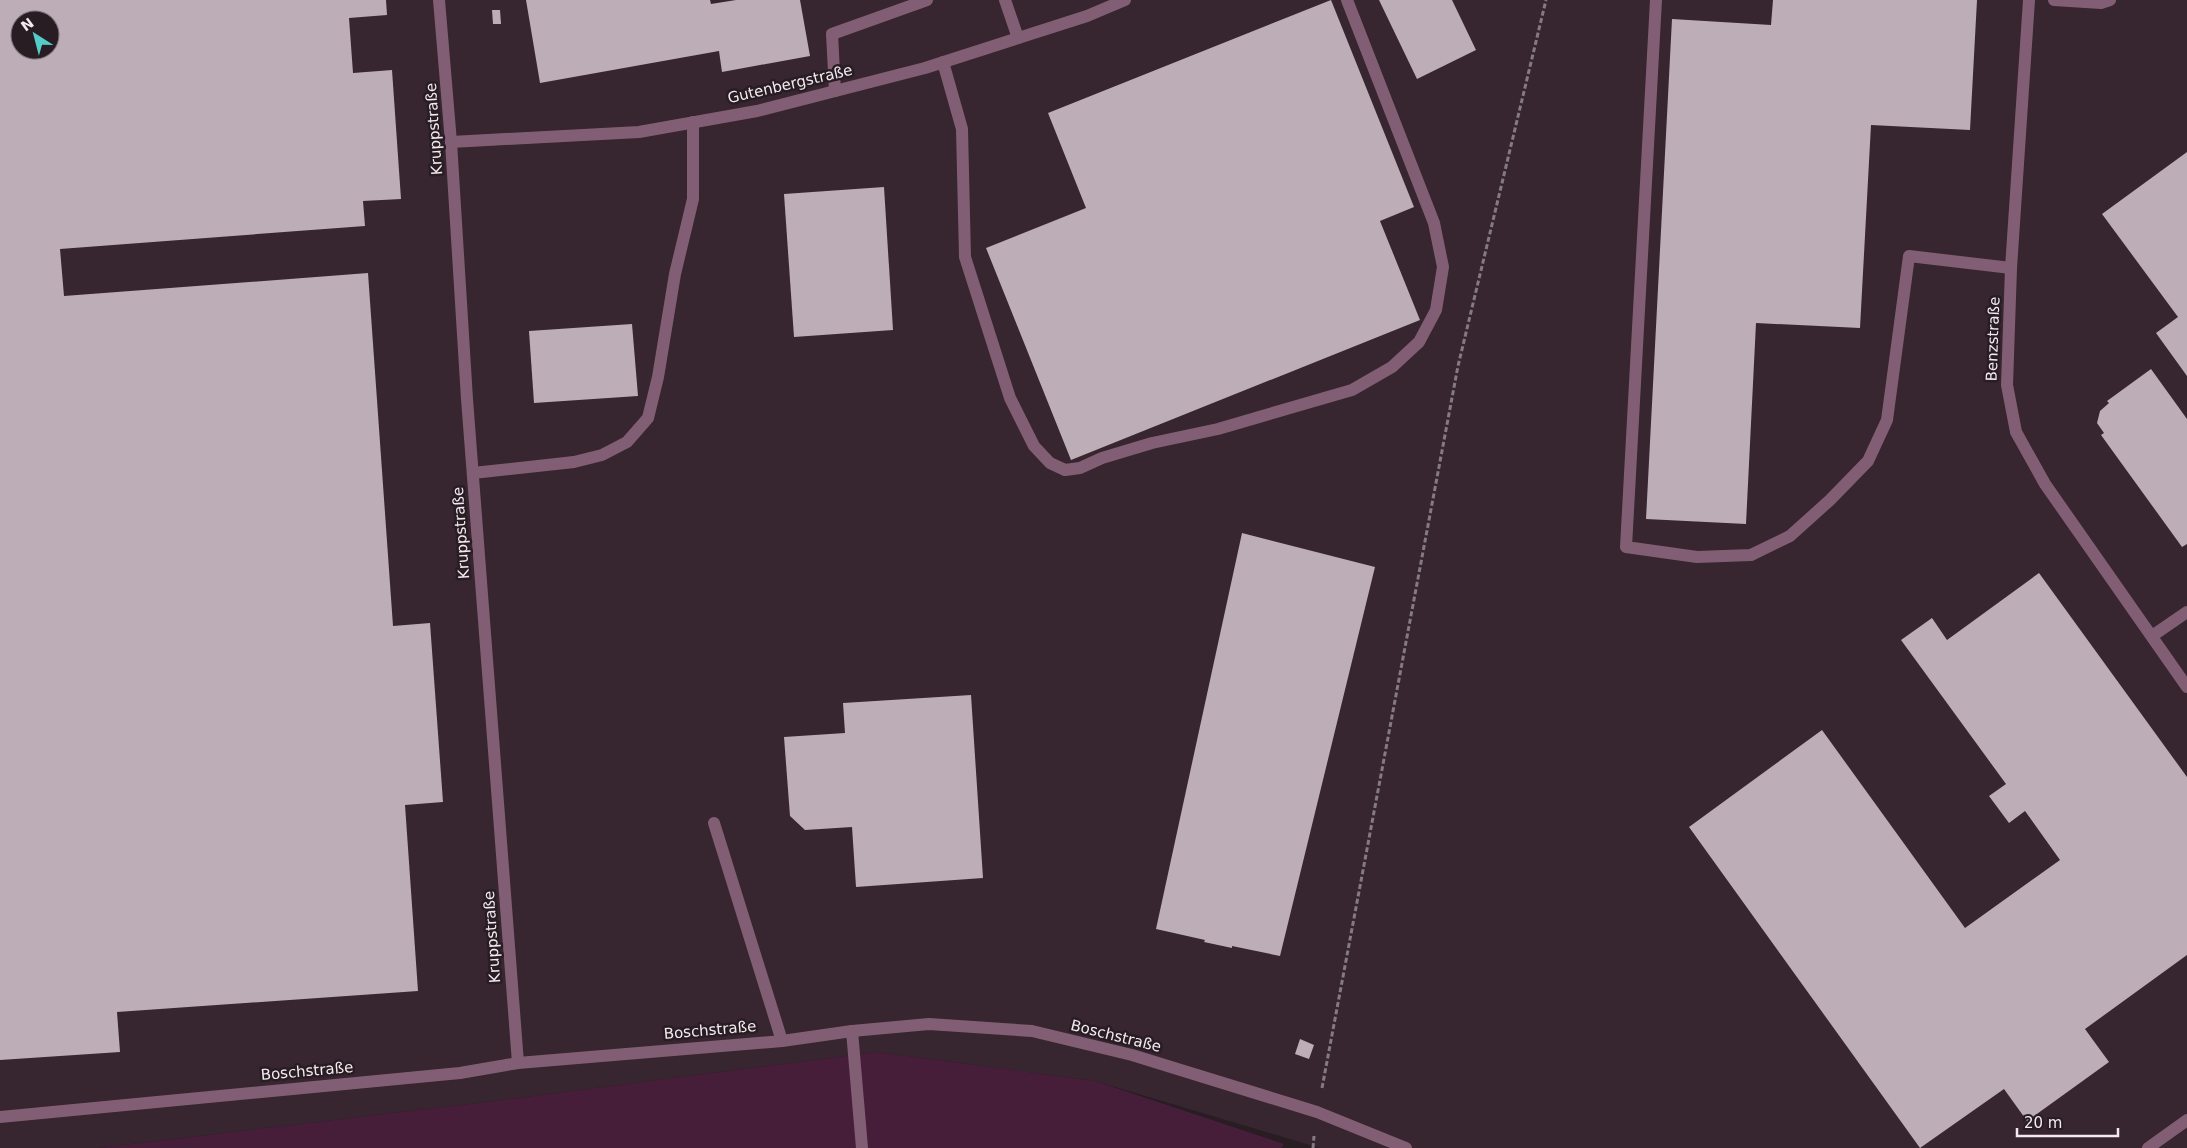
<svg xmlns="http://www.w3.org/2000/svg" width="2187" height="1148" font-family="'DejaVu Sans',sans-serif">
  <style>
    .built { fill: #372530; fill-rule: evenodd }
    .green { fill: #471e3a }
    .building { fill: #bdadb6; fill-rule: evenodd }
    .lines { fill: none; stroke-linecap: round; stroke-linejoin: round }
    .path { stroke: #857a80; stroke-width: 3; stroke-dasharray: 5 2.5; stroke-linecap: butt }
    .service { stroke: #825e74; stroke-width: 12 }
    .minor { stroke: #825e74; stroke-width: 12 }
    .labels { text-anchor: middle; dominant-baseline: central; stroke-width: 5; stroke-linejoin: round; paint-order: stroke }
    .street-label { font-size: 15px; fill: #f3eaef; stroke: #291d24 }
  </style>
  <rect width="100%" height="100%" fill="#291d24"/>
  <path class="built" d="M0,0H2187V1148H1320L1095,1081L877,1052L495,1101L99,1148H0ZM20,20H50V50H20Z"/>
  <path class="green" d="M877,1052L1095,1081L1284,1144L1281,1148H99L495,1101Z"/>
  <g class="building">
    <path d="M0,0H386L387,15L349,18L353,73L392,70L401,199L363,201L365,226L60,249L64,296L368,273L393,626L430,623L443,802L405,805L418,991L117,1012L120,1052L0,1060ZM20,20H50V50H20Z"/>
    <path d="M526,0H710L711,4L736,0H800L810,56L722,72L719,51L540,83Z"/>
    <path d="M1331,0L1414,207L1380,221L1420,320L1071,460L986,248L1086,208L1048,113Z"/>
    <path d="M1379,0H1452L1476,50L1417,79Z"/>
    <path d="M1773,0H1977L1970,130L1871,125L1860,328L1756,323L1746,524L1646,519L1672,19L1771,25Z"/>
    <path d="M492,10H500L501,24H493Z"/>
    <path d="M2187,152V376L2156,333L2178,317L2102,214Z"/>
    <path d="M884,187L893,330L794,337L784,194Z"/>
    <path d="M632,324L638,396L534,403L529,331Z"/>
    <path d="M2151,369L2187,419V544L2182,547L2101,435L2104,433L2097,423L2100,411L2109,403L2107,401Z"/>
    <path d="M1242,533L1375,567L1280,956L1232,946V948L1204,942L1205,940L1156,929Z"/>
    <path d="M2039,573L2187,777V955L2085,1029L2109,1062L2027,1121L2004,1089L1920,1148L1689,827L1822,730L1965,928L2060,860L2025,811L2009,823L1989,796L2006,784L1901,640L1932,618L1947,640Z"/>
    <path d="M971,695L983,878L856,887L852,827L805,830L790,816L784,737L845,733L843,703Z"/>
    <path d="M1300,1039L1314,1045L1309,1059L1295,1054Z"/>
  </g>
  <g class="lines">
    <g class="path">
      <path d="M1322,1088L1458,366L1546,0"/>
      <path d="M1313,1148L1314,1136"/>
    </g>
    <g class="service">
      <path d="M1005,0L1018,38"/>
      <path d="M1656,0L1626,547L1697,557L1751,555L1790,536L1830,500L1868,461L1887,420L1909,256L2011,268"/>
      <path d="M2054,0L2101,3L2110,0"/>
      <path d="M943,62L962,129L965,257L1010,398L1034,446L1050,463L1065,470L1080,468L1102,458L1152,443L1218,429L1352,390L1392,367L1419,342L1436,310L1443,267L1434,223L1347,0"/>
      <path d="M835,91L832,34L927,0"/>
      <path d="M473,473L574,462L602,455L627,442L648,418L658,377L675,274L693,199V122"/>
      <path d="M2152,636L2187,612"/>
      <path d="M714,823L782,1041"/>
      <path d="M852,1031L862,1148"/>
    </g>
    <g class="minor">
      <path d="M439,0L451,142L467,399L518,1063"/>
      <path d="M2029,0L2011,268L2007,385L2016,432L2045,484L2187,687"/>
      <path d="M451,142L639,132L757,111L925,68L1087,16L1125,0"/>
      <path d="M0,1117L460,1073L518,1063L782,1041L852,1031L929,1024L1032,1031L1132,1055L1317,1112L1406,1148"/>
      <path d="M2148,1148L2187,1120"/>
    </g>
  </g>
  <g class="labels">
    <g class="street-label">
      <text transform="translate(790 84) rotate(-13)">Gutenbergstraße</text>
      <text transform="translate(434 129) rotate(-94)">Kruppstraße</text>
      <text transform="translate(1993 339) rotate(-88)">Benzstraße</text>
      <text transform="translate(461 533) rotate(-94)">Kruppstraße</text>
      <text transform="translate(492 937) rotate(-94)">Kruppstraße</text>
      <text transform="translate(710 1030) rotate(-5)">Boschstraße</text>
      <text transform="translate(1116 1036) rotate(14)">Boschstraße</text>
      <text transform="translate(307 1071) rotate(-5)">Boschstraße</text>
    </g>
  </g>
  <g transform="translate(35 35) rotate(324)"><circle r="24" fill="#291d24" stroke="#7a6f75"/>
  <path d="M0-4L9 19L0 12L-9 19Z" fill="#54cdc9"/>
  <text y="-8" font-size="14" font-weight="bold" text-anchor="middle" fill="#f3eaef">N</text>
  </g>
  <path d="M2017 1128v8h101v-8" fill="none" stroke="#f3eaef" stroke-width="2.5"/>
  <text x="2024" y="1128" font-size="15" fill="#f3eaef" stroke="#291d24" stroke-width="4" paint-order="stroke">20 m</text>
</svg>
